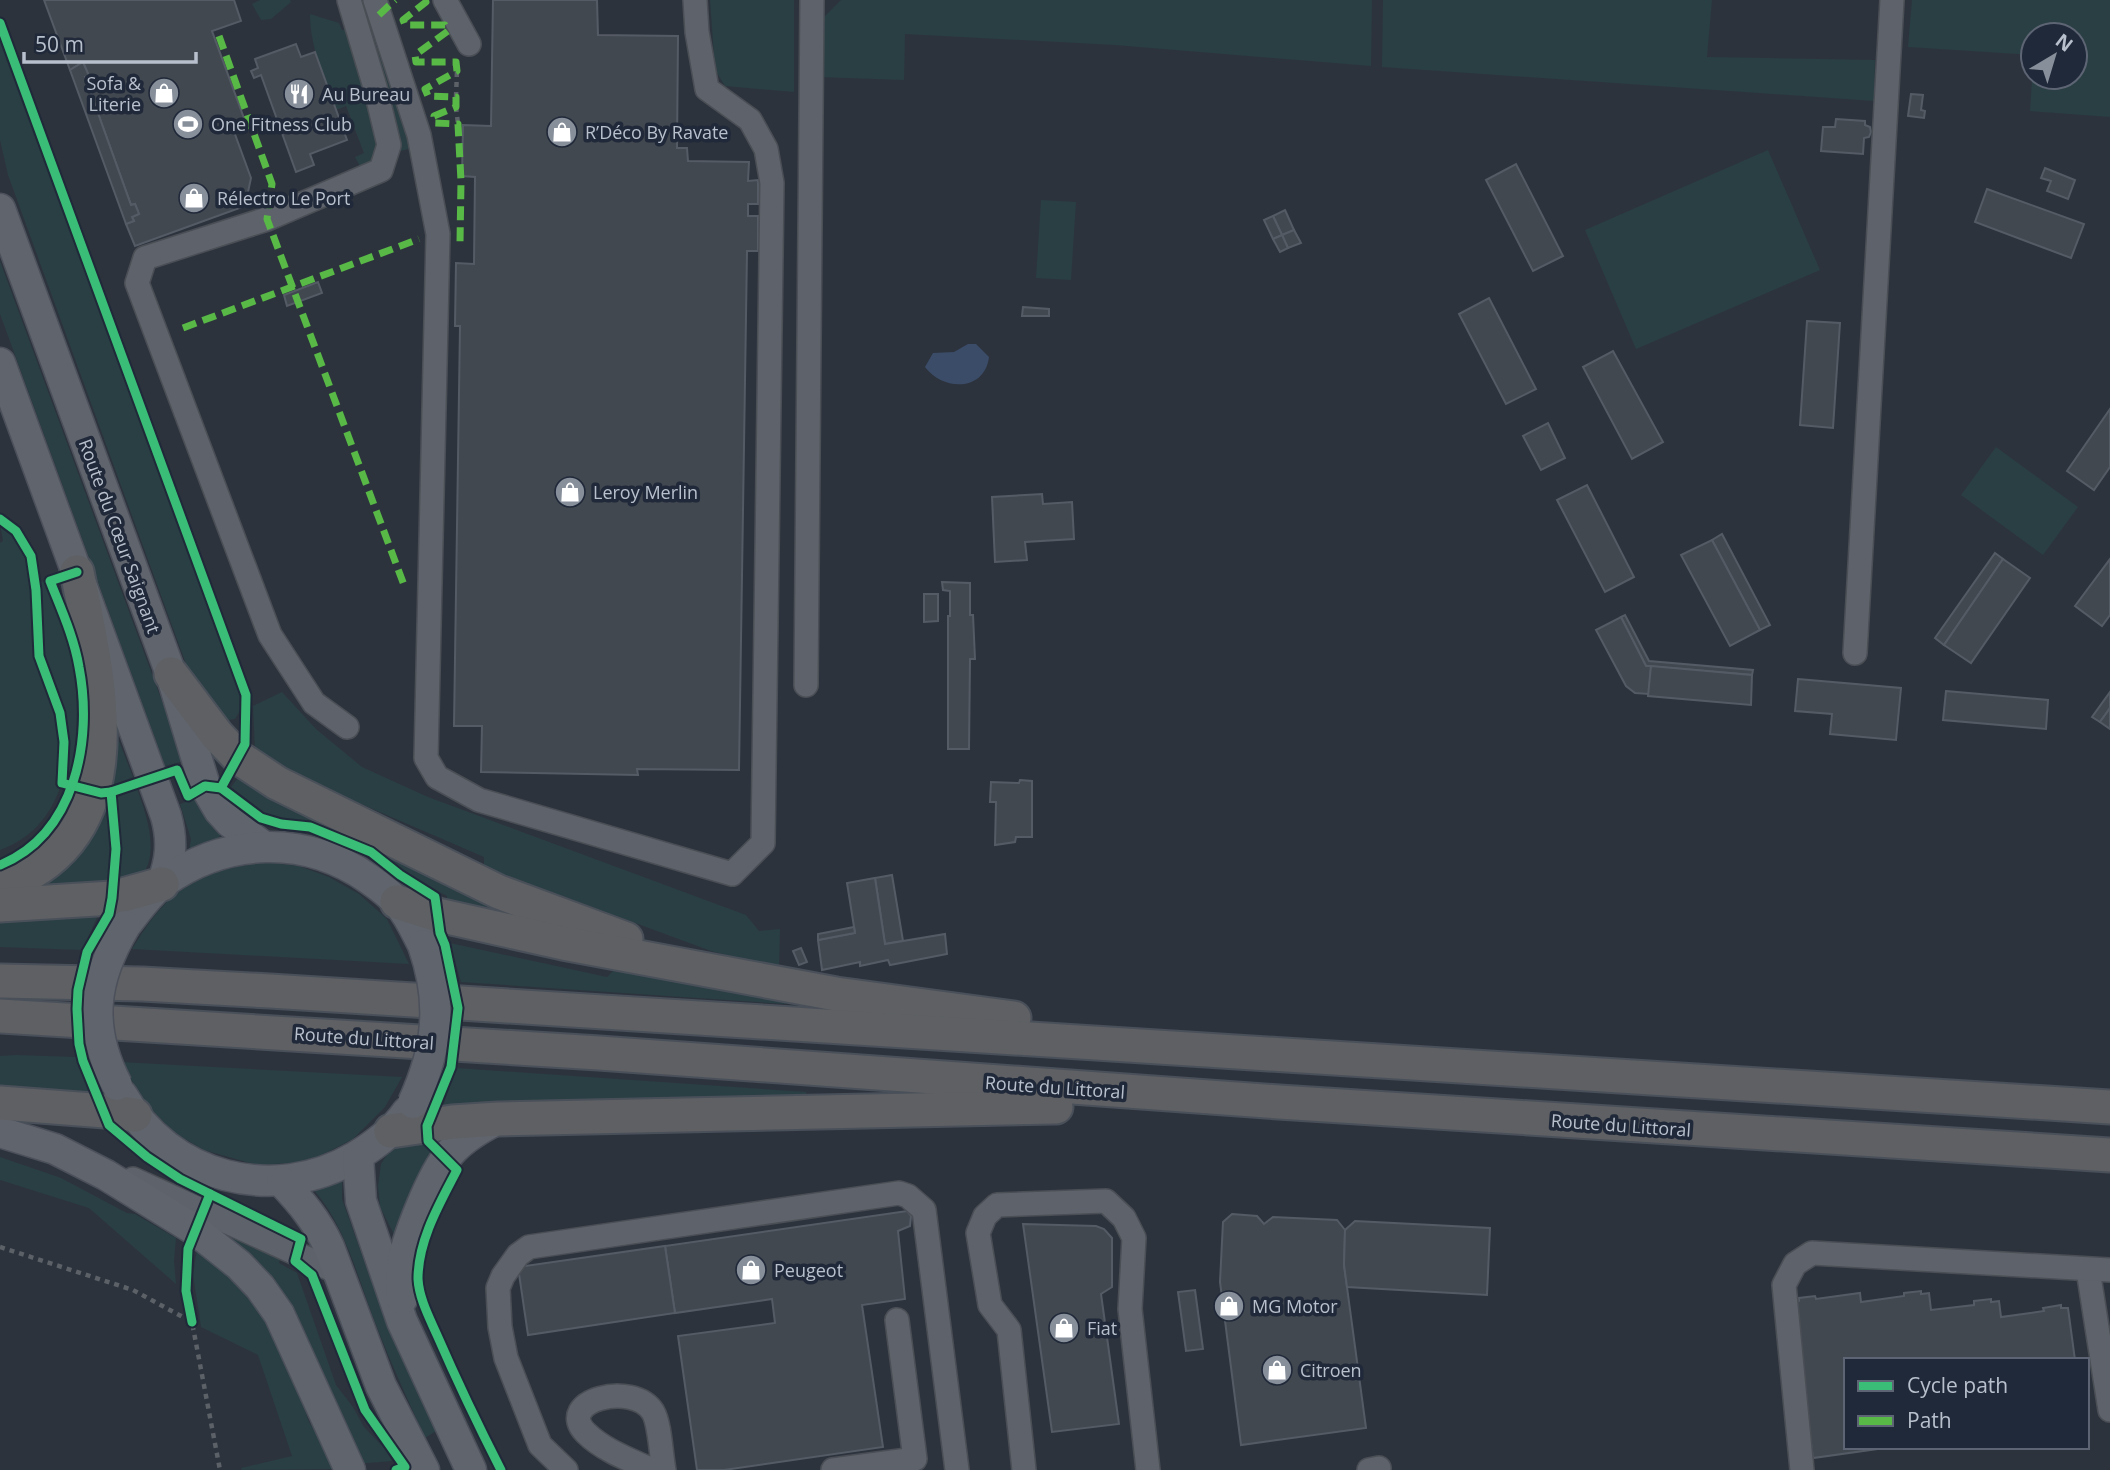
<svg xmlns="http://www.w3.org/2000/svg" width="2110" height="1470" font-family="'Open Sans',sans-serif">
  <style>
    .green { fill: #2a3f44 }
    .water { fill: #3b4c69 }
    .building { fill: #424850; stroke: #555b65; stroke-width: 2 }
    .lines { fill: none; stroke-linecap: round; stroke-linejoin: round }
    .minor-casing { stroke: #4a4e55; stroke-width: 26 }
    .major-casing { stroke: #4b505a; stroke-width: 33 }
    .highway-casing { stroke: #4a5059; stroke-width: 37 }
    .path { stroke: #5b6167; stroke-width: 4.5; stroke-dasharray: 5 5; stroke-linecap: butt }
    .minor { stroke: #5e626a; stroke-width: 23 }
    .major { stroke: #60646c; stroke-width: 30 }
    .highway { stroke: #5e6064; stroke-width: 33 }
    .major-bridge-casing { stroke: #4b505a; stroke-width: 33; stroke-linecap: butt }
    .major-bridge { stroke: #60646c; stroke-width: 30 }
    .quiet { stroke: #58b947; stroke-width: 7; stroke-dasharray: 14 7; stroke-linecap: butt }
    .cycleway-casing { stroke: #202939; stroke-width: 13 }
    .cycleway { stroke: #3abd76; stroke-width: 9 }
    .labels { text-anchor: middle; dominant-baseline: central; stroke-width: 7; stroke-linejoin: round; paint-order: stroke }
    .poi-label { font-size: 18px; fill: #b8c0cd; stroke: #202939; text-anchor: start }
    .street-label { font-size: 18px; fill: #b8c0cd; stroke: #202939 }
  </style>
  <rect width="100%" height="100%" fill="#2d333d"/>
  <g class="green">
    <path d="M260,0H290L291,2L271,19L261,20L252,4Z"/>
    <path d="M710,0H794V92L725,86L715,70Z"/>
    <path d="M841,0H1372L1371,66L1115,45L905,34L904,80L818,77L819,22Z"/>
    <path d="M1383,0H1712L1707,57L1875,60L1874,101L1382,67Z"/>
    <path d="M1912,0H2110V117L2030,111L2033,63V77H2075V35H2033V55L1908,47Z"/>
    <path d="M310,14L339,23L342,30H349L377,147L370,164L361,168L355,157L364,153L346,106L336,110C325,79 310,48 310,14Z"/>
    <path d="M371,20L412,148L401,151L361,25Z"/>
    <path d="M0,32L241,695V709L235,719L221,721L194,686L8,175L0,140Z"/>
    <path d="M1768,150L1820,270L1636,349L1585,230Z"/>
    <path d="M1041,200L1076,202L1071,280L1036,278Z"/>
    <path d="M0,261L184,761L165,766L0,314Z"/>
    <path d="M1996,447L2078,507L2043,555L1961,495Z"/>
    <path d="M0,523L18,541L26,558L32,589L36,657L56,714L59,745L55,785L60,788C49,818 30,839 0,850V543L3,541Z"/>
    <path d="M45,581C56,612 71,646 75,680C79,713 76,745 70,778L67,777L70,749L65,713L43,655L40,582Z"/>
    <path d="M282,692L316,729L362,767L428,797L746,915L759,931L780,929L779,969L711,951L484,867V857L296,776L255,751L253,706Z"/>
    <path d="M112,723L133,777L105,788Z"/>
    <path d="M245,769L525,921L446,902L447,896L416,880L377,852L320,825L265,814L231,787Z"/>
    <path d="M137,788C145,812 160,851 143,874C139,880 126,885 120,889L117,798Z"/>
    <path d="M198,798L221,833L219,838L189,851L191,839L180,804Z"/>
    <path d="M104,801L112,847L110,888H27Z"/>
    <path d="M264,862L299,866L329,877L359,894L387,919L409,964L132,949C168,889 195,872 264,862Z"/>
    <path d="M101,909L82,950L0,947V918Z"/>
    <path d="M450,943L607,977L613,971L786,997V1004L461,982Z"/>
    <path d="M16,1055L76,1057L91,1095L0,1088V1056Z"/>
    <path d="M120,1062L402,1077L385,1107L353,1139L308,1162L257,1165L204,1150L173,1132L146,1104Z"/>
    <path d="M456,1068L806,1092L807,1101L441,1112Z"/>
    <path d="M413,1134L436,1157L400,1246L380,1207L378,1186L381,1164L391,1148Z"/>
    <path d="M0,1157L61,1178L127,1213L135,1214L176,1238L174,1261L176,1284L89,1208L0,1180Z"/>
    <path d="M342,1179V1199L389,1330L436,1431L425,1438C409,1402 392,1366 378,1330C359,1283 347,1227 313,1189Z"/>
    <path d="M208,1219L282,1252L279,1263L297,1273L336,1385L353,1407L364,1427L385,1449L392,1461L355,1464Z"/>
    <path d="M197,1249L238,1279L274,1325L309,1422L339,1469L242,1470L241,1468L292,1456L258,1355L201,1327L193,1275Z"/>
  </g>
  <path class="water" d="M968,344H976L989,357C985,391 944,392 925,367L933,353L954,352Z"/>
  <g class="building">
    <path d="M44,0H234L241,21L212,31L245,121L232,126L251,178L245,206L135,246L126,224L134,221L132,217L139,214L135,204L131,205L85,77L89,76L83,62L70,70Z"/>
    <path d="M493,0H597L598,35L678,36L677,148H687L688,161L749,162L748,181L758,180V204H748V216H758V251H747L739,770L637,769L638,775L481,772L482,726H454L460,326H455L456,263L474,264L475,177L462,176L463,125L491,126Z"/>
    <path d="M296,44L301,57L315,52L347,140L310,154L314,165L296,172L261,75L254,78L251,71L258,68L255,59Z"/>
    <path d="M83,62L89,76L85,77L131,205L135,204L139,214L132,217L134,221L126,224L70,70Z"/>
    <path d="M1911,94L1923,95L1921,110L1925,111L1924,118L1908,116Z"/>
    <path d="M1836,119L1865,121V125L1870,127L1871,132L1869,137L1864,138L1863,154L1821,151L1823,127H1835Z"/>
    <path d="M1516,164L1563,256L1533,271L1486,180Z"/>
    <path d="M2045,168L2075,180L2068,199L2047,191L2051,181L2041,178Z"/>
    <path d="M1987,189L2084,224L2071,258L1975,222Z"/>
    <path d="M1285,210L1294,230L1282,235L1273,216Z"/>
    <path d="M1273,216L1282,235L1273,239L1264,220Z"/>
    <path d="M1294,230L1301,243L1288,248L1282,235Z"/>
    <path d="M1282,235L1288,248L1280,252L1273,239Z"/>
    <path d="M318,282L322,293L287,306L284,295Z"/>
    <path d="M1489,298L1536,389L1506,404L1459,314Z"/>
    <path d="M1023,307L1049,309V316H1022Z"/>
    <path d="M1807,321L1840,323L1833,428L1800,425Z"/>
    <path d="M1613,351L1663,442L1632,459L1583,367Z"/>
    <path d="M2110,409V467L2094,490L2067,471Z"/>
    <path d="M1548,423L1565,458L1541,470L1523,436Z"/>
    <path d="M1587,485L1634,577L1605,592L1557,500Z"/>
    <path d="M1042,494L1043,504L1072,502L1074,539L1025,542L1027,560L995,562L992,497Z"/>
    <path d="M1722,534L1770,625L1760,630L1712,540Z"/>
    <path d="M1712,540L1760,630L1730,646L1681,555Z"/>
    <path d="M1995,553L2003,559L1944,645L1935,638Z"/>
    <path d="M2003,559L2030,578L1971,663L1944,645Z"/>
    <path d="M2110,559V615L2102,626L2075,606Z"/>
    <path d="M942,582L970,583V615H973L975,659H970L969,749H948V616H950V591L943,590Z"/>
    <path d="M924,594H938V621L924,622Z"/>
    <path d="M1625,615L1649,661L1753,670L1752,675L1646,666L1621,617Z"/>
    <path d="M1621,617L1646,666H1651L1649,694L1635,693L1626,686L1596,630Z"/>
    <path d="M1651,666L1752,675L1751,705L1648,696Z"/>
    <path d="M1798,679L1901,688L1896,740L1830,734L1832,714L1795,711Z"/>
    <path d="M1946,691L2048,700L2046,729L1943,720Z"/>
    <path d="M2110,692V708L2100,722L2092,717Z"/>
    <path d="M2110,708V729L2100,722Z"/>
    <path d="M1020,780L1032,781V837H1016L1015,842L995,845L996,802H990L991,782L1019,783Z"/>
    <path d="M892,875L903,941L885,944L875,878Z"/>
    <path d="M875,878L885,944L945,934L947,954L890,965L888,960L860,966V962L822,970L818,940L855,933L847,883Z"/>
    <path d="M854,927L855,933L818,940V934Z"/>
    <path d="M801,948L807,962L799,965L793,951Z"/>
    <path d="M907,1211L911,1216L910,1226L898,1231L905,1299L862,1305L883,1447L724,1470H697L678,1336L775,1323L772,1299L675,1313L665,1246Z"/>
    <path d="M1232,1214L1257,1216L1264,1224L1273,1217L1337,1220L1345,1230L1344,1265L1366,1428L1241,1445L1220,1282L1223,1222Z"/>
    <path d="M1355,1221L1490,1228L1487,1295L1347,1287L1344,1265L1345,1230Z"/>
    <path d="M1023,1224L1096,1226L1104,1229L1112,1238V1287L1101,1294L1119,1424L1052,1432Z"/>
    <path d="M665,1246L675,1313L528,1335L518,1267Z"/>
    <path d="M1195,1290L1203,1349L1186,1351L1178,1292Z"/>
    <path d="M1921,1291V1294L1929,1293L1931,1310L1974,1305V1301L1991,1299V1302L1999,1301L2001,1317L2044,1311L2043,1308L2061,1305V1308H2068L2075,1360H1846V1447H1892L1813,1458L1792,1302L1799,1301V1298L1815,1296L1816,1299L1860,1293L1861,1302L1904,1296V1293Z"/>
  </g>
  <g class="lines">
    <g class="minor-casing">
      <g id="minor">
        <path d="M375,0L419,135L438,234L426,758L437,777L479,800L732,874L763,843L772,183L766,149L750,120L707,89L697,32L695,0"/>
        <path d="M445,0L469,44"/>
        <path d="M1855,653L1892,0"/>
        <path d="M806,685L812,0"/>
        <path d="M347,727L314,703L270,635L137,283L145,258L267,219L381,170L389,145L375,87L349,0"/>
        <path d="M133,1179L337,1272"/>
        <path d="M2088,1270L2110,1410"/>
        <path d="M566,1470L540,1445L506,1358L500,1327L498,1288L503,1276L518,1255L529,1247L899,1193L908,1196L924,1210L957,1470"/>
        <path d="M652,1470C630,1460 603,1450 586,1433C554,1401 633,1380 653,1412C660,1424 661,1455 664,1470"/>
        <path d="M833,1470L915,1459L897,1320"/>
        <path d="M1024,1470L1009,1330L990,1305L978,1233L985,1216L997,1205L1106,1201L1124,1218L1134,1238L1130,1309L1148,1470"/>
        <path d="M1369,1470L1379,1468"/>
        <path d="M1802,1470L1784,1285L1795,1264L1812,1253L2110,1270"/>
      </g>
    </g>
    <g class="major-casing">
      <g id="major">
        <path d="M0,209L171,674L205,786L219,810L230,822L263,846"/>
        <path d="M0,363L166,816C173,841 171,860 162,884"/>
        <path d="M125,926C137,911 149,893 164,882C227,837 306,835 369,879C379,886 390,894 398,903C409,915 415,930 423,945"/>
        <path d="M122,1095C169,1178 273,1205 355,1157C375,1145 394,1131 407,1112"/>
        <path d="M0,1132L55,1149L106,1175L195,1230L239,1265L260,1287L279,1314L350,1470"/>
        <path d="M358,1156L361,1201L402,1321L471,1470"/>
        <path d="M282,1182C301,1202 317,1221 329,1247L381,1386L424,1470"/>
        <path d="M402,1299C401,1289 400,1278 402,1267C406,1239 432,1174 450,1153C463,1138 481,1128 498,1119"/>
      </g>
    </g>
    <g class="highway-casing">
      <g id="highway">
        <path d="M171,674L217,735L239,758L277,783L499,892L626,939"/>
        <path d="M0,887C141,838 99,682 77,572"/>
        <path d="M397,902L438,915L563,943L836,994L1014,1018"/>
        <path d="M0,905L112,898L162,884"/>
        <path d="M0,981L142,984L270,991L2110,1107"/>
        <path d="M0,1016L599,1053L1279,1102L2110,1155"/>
        <path d="M0,1103L105,1111L135,1115"/>
        <path d="M391,1131L452,1122L498,1119L1056,1107"/>
      </g>
    </g>
    <g class="path">
      <path d="M456,97L457,71"/>
      <path d="M456,107L458,124"/>
      <path d="M0,1247L133,1290L192,1322L220,1470"/>
    </g>
    <use href="#minor" class="minor"/>
    <use href="#major" class="major"/>
    <use href="#highway" class="highway"/>
    <g class="major-bridge-casing">
      <g id="major-bridge">
        <path d="M117,1085C87,1027 93,980 125,926"/>
        <path d="M413,1103C438,1048 443,1002 423,945"/>
      </g>
    </g>
    <use href="#major-bridge" class="major-bridge"/>
    <g class="quiet">
      <path d="M425,0L426,2L403,20L405,25H445L448,31L415,55L416,62H456L457,71L425,89L428,96L456,97V107L434,116L435,123L458,124L461,181L460,243"/>
      <path d="M379,15L395,0"/>
      <path d="M219,36L272,184L267,219L404,585"/>
      <path d="M183,328L419,239"/>
    </g>
    <g class="cycleway-casing">
      <g id="cycleway">
        <path d="M0,23L246,695L245,744L221,788"/>
        <path d="M0,519L16,531L31,556L36,590L39,656L60,713L64,742L62,783L101,793L111,792L116,849L112,898L109,914L87,952L78,990L77,1009L79,1044L83,1061L109,1125L147,1157L180,1179L301,1239L295,1261L312,1275L365,1410L405,1467L396,1470"/>
        <path d="M111,792L177,770L188,796L205,786L221,788L261,818L281,824L310,827L371,852L400,875L435,897L440,933L445,945L458,1008L451,1067L427,1126L428,1141L457,1170C440,1203 418,1240 418,1279C419,1298 429,1317 437,1335C457,1381 478,1425 501,1470"/>
        <path d="M0,865C76,834 93,739 79,667C74,637 61,609 50,581L77,572"/>
        <path d="M192,1322L186,1291L188,1249L210,1194"/>
      </g>
    </g>
    <use href="#cycleway" class="cycleway"/>
  </g>
  <defs>
    <g id="shop-disc" transform="scale(1.575)"><circle r="9.5" fill="#878f9b" stroke="#202939"/><path d="M-5-2.5h2.3a2.7 3.5 0 0 1 5.4 0H5L5.5 6h-11ZM-1.5-2.5h3a1.5 2.3 0 0 0-3 0Z" fill="#fff"/></g>
    <g id="restaurant-disc" transform="scale(1.575)"><circle r="9.5" fill="#878f9b" stroke="#202939"/><path d="M-5-6h1v4h1v-4h1v4h1v-4h1v5L-1.5 .5V6h-2V.5L-5-1ZM5-6V6H3V1.5H1.5Q1.5-4 5-6Z" fill="#fff"/></g>
    <g id="stadium-disc" transform="scale(1.575)"><circle r="9.5" fill="#878f9b" stroke="#202939"/><path d="M0-5a6.5 5 0 1 0 0 10a6.5 5 0 1 0 0-10ZM-3.5-1.8h7v3.6h-7Z" fill="#fff"/></g>
  </defs>
  <g fill-rule="evenodd">
    <use href="#shop-disc" x="164" y="93"/>
    <use href="#restaurant-disc" x="299" y="94"/>
    <use href="#stadium-disc" x="188" y="124"/>
    <use href="#shop-disc" x="562" y="132"/>
    <use href="#shop-disc" x="194" y="198"/>
    <use href="#shop-disc" x="570" y="492"/>
    <use href="#shop-disc" x="751" y="1270"/>
    <use href="#shop-disc" x="1229" y="1306"/>
    <use href="#shop-disc" x="1064" y="1328"/>
    <use href="#shop-disc" x="1277" y="1370"/>
  </g>
  <g class="labels">
    <g class="poi-label">
      <text x="141" y="83" text-anchor="end">Sofa &amp;<tspan x="141" dy="21">Literie</tspan></text>
      <text x="322" y="94">Au Bureau</text>
      <text x="211" y="124">One Fitness Club</text>
      <text x="585" y="132">R’Déco By Ravate</text>
      <text x="217" y="198">Rélectro Le Port</text>
      <text x="593" y="492">Leroy Merlin</text>
      <text x="774" y="1270">Peugeot</text>
      <text x="1252" y="1306">MG Motor</text>
      <text x="1087" y="1328">Fiat</text>
      <text x="1300" y="1370">Citroen</text>
    </g>
    <g class="street-label">
      <text transform="translate(120 536) rotate(70)">Route du Cœur Saignant</text>
      <text transform="translate(364 1038) rotate(4)">Route du Littoral</text>
      <text transform="translate(1055 1087) rotate(4)">Route du Littoral</text>
      <text transform="translate(1621 1125) rotate(4)">Route du Littoral</text>
    </g>
  </g>
  <rect x="1844" y="1358" width="245" height="91" fill="#202939" stroke="#5d6574" stroke-width="2"/>
  <rect x="1858" y="1381" width="35" height="10" fill="#3abd76" stroke="#5d6574" stroke-width="2"/>
  <text x="1907" y="1393" font-size="21" fill="#b8c0cd">Cycle path</text>
  <rect x="1858" y="1416" width="35" height="10" fill="#58b947" stroke="#5d6574" stroke-width="2"/>
  <text x="1907" y="1428" font-size="21" fill="#b8c0cd">Path</text>
  <g transform="translate(2054 56) rotate(38)"><circle r="33" fill="#202939" stroke="#5d6574" stroke-width="2"/>
  <path d="M0-5L12 26L0 18L-12 26Z" fill="#878f9b"/>
  <text y="-10" font-size="19" font-weight="bold" text-anchor="middle" fill="#b8c0cd">N</text>
  </g>
  <path d="M24 52v10h172v-10" fill="none" stroke="#b8c0cd" stroke-width="3.5"/>
  <text x="35" y="52" font-size="21" fill="#b8c0cd" stroke="#202939" stroke-width="5" paint-order="stroke">50 m</text>
</svg>
